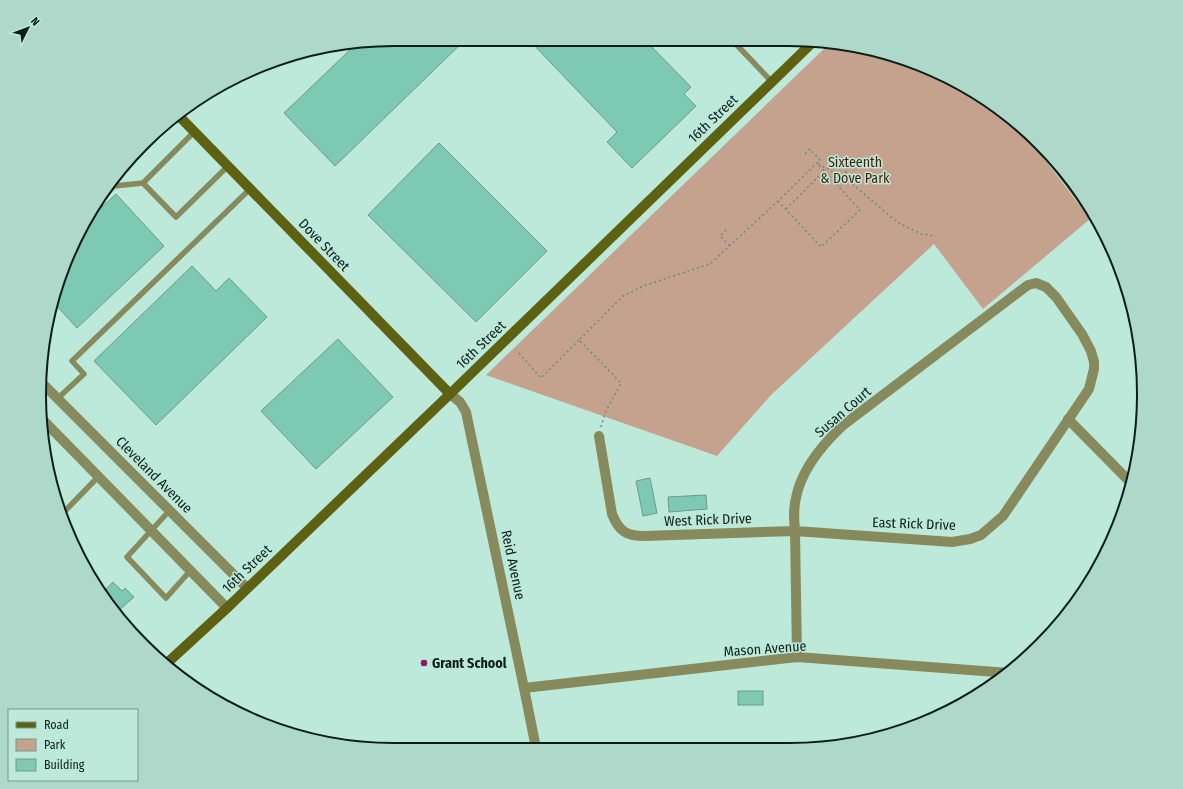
<svg xmlns="http://www.w3.org/2000/svg" width="1183" height="789" font-family="'Fira Sans Condensed',sans-serif">
  <style>
    .green { fill: #c5a28e }
    .building { fill: #7ec9b1; stroke: #6f998a }
    .lines { fill: none; stroke-linecap: round; stroke-linejoin: round }
    .path { stroke: #6c8c81; stroke-width: 1.5; stroke-dasharray: 2 3; stroke-linecap: butt }
    .lane { stroke: #878a5c; stroke-width: 5.5 }
    .street { stroke: #878a5c; stroke-width: 10 }
    .secondary { stroke: #5f6112; stroke-width: 10 }
    .poi-dot { fill: #9a1163; stroke: #bce9d9; stroke-width: 1.5 }
    .labels { text-anchor: middle; dominant-baseline: central; stroke-width: 3; stroke-linejoin: round; paint-order: stroke }
    .street-label { font-size: 14px; fill: #0d1e19; stroke: #bce9d9 }
    .park-label { font-size: 14px; fill: #431e04; stroke: #bce9d9 }
    .poi-label { font-size: 14px; font-weight: bold; fill: #0d1e19; stroke: #bce9d9; text-anchor: start }
    .rim { fill: none; stroke: #0d1e19; stroke-width: 2 }
  </style>
  <rect width="100%" height="100%" fill="#bce9d9"/>
  <path class="green" d="M831,42H835L946,76L1017,123L1090,219L983,309L934,244L771,395L717,456L486,375Z"/>
  <g class="building">
    <path d="M394,39H466L335,166L284,113L351,49L348,47Z"/>
    <path d="M529,40L646,41L691,87L684,94L696,106L632,168L607,142L617,132Z"/>
    <path d="M439,143L547,251L476,322L368,215Z"/>
    <path d="M116,194L164,246L77,328L55,304L66,259L89,219Z"/>
    <path d="M192,266L216,291L229,278L267,317L156,425L94,361Z"/>
    <path d="M338,339L393,397L316,469L261,411Z"/>
    <path d="M650,478L657,513L643,516L636,481Z"/>
    <path d="M706,495L707,509L669,512L668,497Z"/>
    <path d="M113,582L122,591L125,588L134,597L118,611L127,621L103,592Z"/>
    <rect x="738" y="691" width="25" height="14"/>
  </g>
  <g class="lines">
    <g class="path">
      <path d="M818,164L845,178L897,222L921,234L936,236"/>
      <path d="M845,178L847,163"/>
      <path d="M778,201L821,247L860,210L817,163"/>
      <path d="M786,209L824,171"/>
      <path d="M726,230L720,236L730,246"/>
      <path d="M519,353L541,378L579,340"/>
      <path d="M601,427L605,413L621,383L579,340L623,296L646,285L710,264L778,201L820,160L810,149L804,155"/>
    </g>
    <g class="lane">
      <path d="M733,41L772,82"/>
      <path d="M143,183L176,217L228,166"/>
      <path d="M100,200L114,186L143,183L194,132"/>
      <path d="M57,399L84,374L72,361L250,189"/>
      <path d="M59,504L65,511L98,477"/>
      <path d="M170,510L127,557L166,598L190,571"/>
    </g>
    <g class="street">
      <path d="M1048,154L1088,207"/>
      <path d="M41,382L247,588"/>
      <path d="M450,394L460,402L466,412L524,688L536,748"/>
      <path d="M1068,419L1131,483"/>
      <path d="M45,422L227,608"/>
      <path d="M599,436L612,514C619,531 626,536 644,536L795,531L952,542L970,539L981,535L1003,516L1089,389L1094,369V362L1091,351L1082,334L1056,297L1046,287L1036,283L1028,285L842,426C822,445 801,470 796,498C793,509 794,520 795,531L797,657"/>
      <path d="M524,688L797,657L1009,673"/>
    </g>
    <g class="secondary">
      <path d="M179,116L450,394"/>
      <path d="M165,665L227,608L450,394L813,42"/>
    </g>
  </g>
  <circle class="poi-dot" cx="424" cy="663" r="4"/>
  <g class="labels">
    <g class="street-label">
      <text transform="translate(713 119) rotate(-44)">16th Street</text>
      <text transform="translate(324 245) rotate(46)">Dove Street</text>
      <text transform="translate(481 345) rotate(-44)">16th Street</text>
      <text transform="translate(843 412) rotate(-41)">Susan Court</text>
      <text transform="translate(154 475) rotate(45)">Cleveland Avenue</text>
      <text transform="translate(708 520) rotate(-2)">West Rick Drive</text>
      <text transform="translate(914 524) rotate(2)">East Rick Drive</text>
      <text transform="translate(513 565) rotate(78)">Reid Avenue</text>
      <text transform="translate(247 569) rotate(-44)">16th Street</text>
      <text transform="translate(765 649) rotate(-4)">Mason Avenue</text>
    </g>
    <g class="park-label">
      <text x="855" y="162">Sixteenth<tspan x="855" dy="16">&amp; Dove Park</tspan></text>
    </g>
    <g class="poi-label">
      <text x="432" y="663">Grant School</text>
    </g>
  </g>
  <path d="M0 0H1183V789H0ZM394 46H789A348 348 0 0 1 1137 394V395A348 348 0 0 1 789 743H394A348 348 0 0 1 46 395V394A348 348 0 0 1 394 46Z" fill="#aed9ca" fill-rule="evenodd"/>
  <path class="rim" d="M394 46H789A348 348 0 0 1 1137 394V395A348 348 0 0 1 789 743H394A348 348 0 0 1 46 395V394A348 348 0 0 1 394 46Z"/>
  <rect x="8" y="709" width="130" height="72" fill="#bce9d9" stroke="#76988c"/>
  <rect x="16" y="722" width="20" height="6" fill="#5f6112" stroke="#76988c"/>
  <text x="44" y="729" font-size="12" fill="#0d1e19">Road</text>
  <rect x="16" y="739" width="20" height="12" fill="#c5a28e" stroke="#76988c"/>
  <text x="44" y="749" font-size="12" fill="#0d1e19">Park</text>
  <rect x="16" y="759" width="20" height="12" fill="#7ec9b1" stroke="#76988c"/>
  <text x="44" y="769" font-size="12" fill="#0d1e19">Building</text>
  <g transform="translate(28 28) rotate(48)" stroke="#bce9d9" stroke-width="3" paint-order="stroke">
  <path d="M0-3L7 15L0 10L-7 15Z" fill="#0d1e19"/>
  <text y="-6" font-size="11" font-weight="bold" text-anchor="middle" fill="#0d1e19">N</text>
  </g>
</svg>
